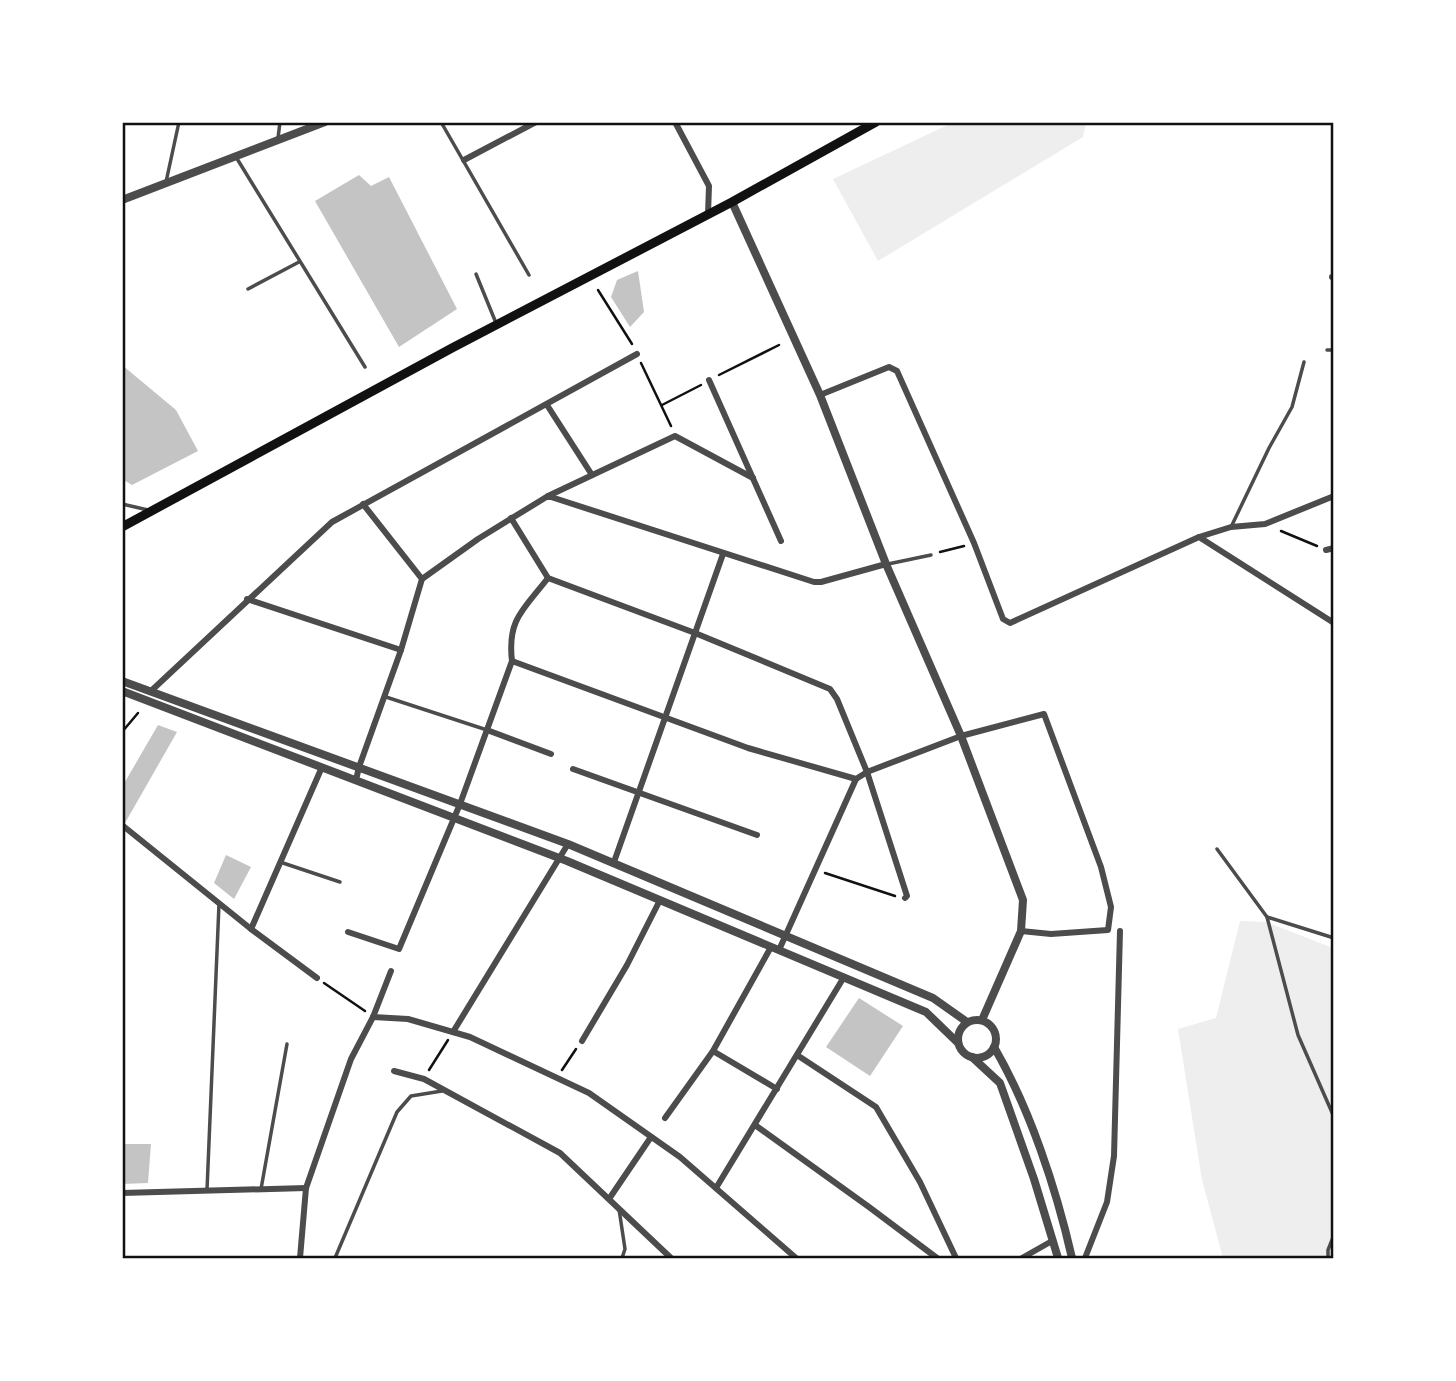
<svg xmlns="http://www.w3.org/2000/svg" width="1456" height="1381" font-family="'Libre Baskerville',serif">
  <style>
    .green { fill: #eee }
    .building { fill: #c4c4c4 }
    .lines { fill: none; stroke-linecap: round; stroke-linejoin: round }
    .path { stroke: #111; stroke-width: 2.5 }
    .service { stroke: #4c4c4c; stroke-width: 3.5 }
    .minor { stroke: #4c4c4c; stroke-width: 6 }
    .tertiary { stroke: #4c4c4c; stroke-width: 8 }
    .secondary { stroke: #111; stroke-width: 9 }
    .neatline { fill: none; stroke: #111; stroke-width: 2.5 }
  </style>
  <rect width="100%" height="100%" fill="#fff"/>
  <g class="green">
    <path d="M954,122L1086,123L1083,137L878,261L833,179Z"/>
    <path d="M1240,921L1266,922L1333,948V1258H1223L1202,1180L1178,1029L1216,1018Z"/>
  </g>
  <g class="building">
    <path d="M359,175L371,186L389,177L457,309L399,347L315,201Z"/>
    <path d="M638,271L644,312L630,327L611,297L617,280Z"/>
    <path d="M122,365L176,410L198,451L132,485L122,479Z"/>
    <path d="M158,725L177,732L125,823L122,821V787Z"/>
    <path d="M226,855L251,867L234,899L214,883Z"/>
    <path d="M859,998L903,1026L870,1076L826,1047Z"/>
    <path d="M122,1144H151L148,1183L122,1184Z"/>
  </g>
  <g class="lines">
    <g class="path">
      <path d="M598,290L632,344"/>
      <path d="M641,363L671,426"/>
      <path d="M719,375L779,345"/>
      <path d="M662,405L701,385"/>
      <path d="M1281,531L1317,546"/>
      <path d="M940,552L964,546"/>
      <path d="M122,732L138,713"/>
      <path d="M825,873L895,896"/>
      <path d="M324,983L365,1011"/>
      <path d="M429,1070L448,1040"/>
      <path d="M562,1070L576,1049"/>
    </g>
    <g class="service">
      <path d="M441,122L529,275"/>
      <path d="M278,138L280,122"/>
      <path d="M236,157L365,367"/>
      <path d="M166,182L179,122"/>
      <path d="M476,274L496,323"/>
      <path d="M248,289L299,262"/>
      <path d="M1327,350H1334"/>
      <path d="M122,504L148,510"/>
      <path d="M1232,525L1269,448L1292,407L1304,362"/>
      <path d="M888,564L931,555"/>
      <path d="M386,697L487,730"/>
      <path d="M1217,849L1267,917L1298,1035L1334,1117"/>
      <path d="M280,862L340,882"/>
      <path d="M1267,917L1334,938"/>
      <path d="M261,1189L287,1044"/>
      <path d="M207,1190L219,904"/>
      <path d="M619,1209L625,1249L622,1258"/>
      <path d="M335,1258L397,1112L411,1096L442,1091"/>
      <path d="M1328,1258V1250L1334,1235"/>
    </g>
    <g class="minor">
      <path d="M675,122L709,186L708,214"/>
      <path d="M464,160L536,122"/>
      <path d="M1332,277H1334"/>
      <path d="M709,380L781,541"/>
      <path d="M820,395L889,367L897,371L974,543L1003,619L1010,623L1199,537L1334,623"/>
      <path d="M547,405L592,475"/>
      <path d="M548,496L675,436L753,478"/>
      <path d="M363,504L422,579"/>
      <path d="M511,518L548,578L695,633L830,689L837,699L867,772L907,896L905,898"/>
      <path d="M1199,537L1231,527L1265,524L1334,496"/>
      <path d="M1326,550L1334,548"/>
      <path d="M247,599L401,650"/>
      <path d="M512,661L748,748L856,779L867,772L961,736L1044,714L1101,867L1111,907L1108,930L1051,934L1021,931"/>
      <path d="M151,691L332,522L637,354"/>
      <path d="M487,730L551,754"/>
      <path d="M573,769L757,835"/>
      <path d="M356,780L359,767L401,650L422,579L478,539L548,496L814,582H821L886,564"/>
      <path d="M122,825L251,929L317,978"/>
      <path d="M614,862L723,554"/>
      <path d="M251,929L322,767"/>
      <path d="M348,932L399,949L460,804L512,661C507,619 524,609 548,578"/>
      <path d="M779,950L856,779"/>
      <path d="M373,1017L408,1019L470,1037L589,1093L680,1157L796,1258"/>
      <path d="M453,1032L568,844"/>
      <path d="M582,1041L627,965L660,900"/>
      <path d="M713,1051L777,1089"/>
      <path d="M797,1055L876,1107L920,1182L956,1258"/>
      <path d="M394,1071L424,1079L560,1153L671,1258"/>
      <path d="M665,1118L713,1051L771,947"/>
      <path d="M755,1125L869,1207L937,1258"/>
      <path d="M716,1188L844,977"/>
      <path d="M122,1193L306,1188"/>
      <path d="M609,1199L651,1137"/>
      <path d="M300,1258L306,1188L351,1059L373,1017L391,971"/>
      <path d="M1022,1258L1052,1241"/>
      <path d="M1085,1258L1107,1202L1114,1156L1120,931"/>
    </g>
    <g class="tertiary">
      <path d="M122,200L325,122"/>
      <path d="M732,202L820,395L886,564L961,736L1023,900L1021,931L982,1020"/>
      <path d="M122,681L568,844L933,998L967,1022"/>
      <path d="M122,691L567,861L926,1012L958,1043"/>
      <circle cx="977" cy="1039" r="19"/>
      <path d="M994,1047C1030,1109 1056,1188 1072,1258"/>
      <path d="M972,1057L1000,1083L1034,1179L1058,1258"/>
    </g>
    <path class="secondary" d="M122,527L452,348L732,202L876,122"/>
  </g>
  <rect width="1456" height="1381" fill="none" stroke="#ffffff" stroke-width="248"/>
  <rect x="124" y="124" width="1208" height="1133" class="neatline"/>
</svg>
